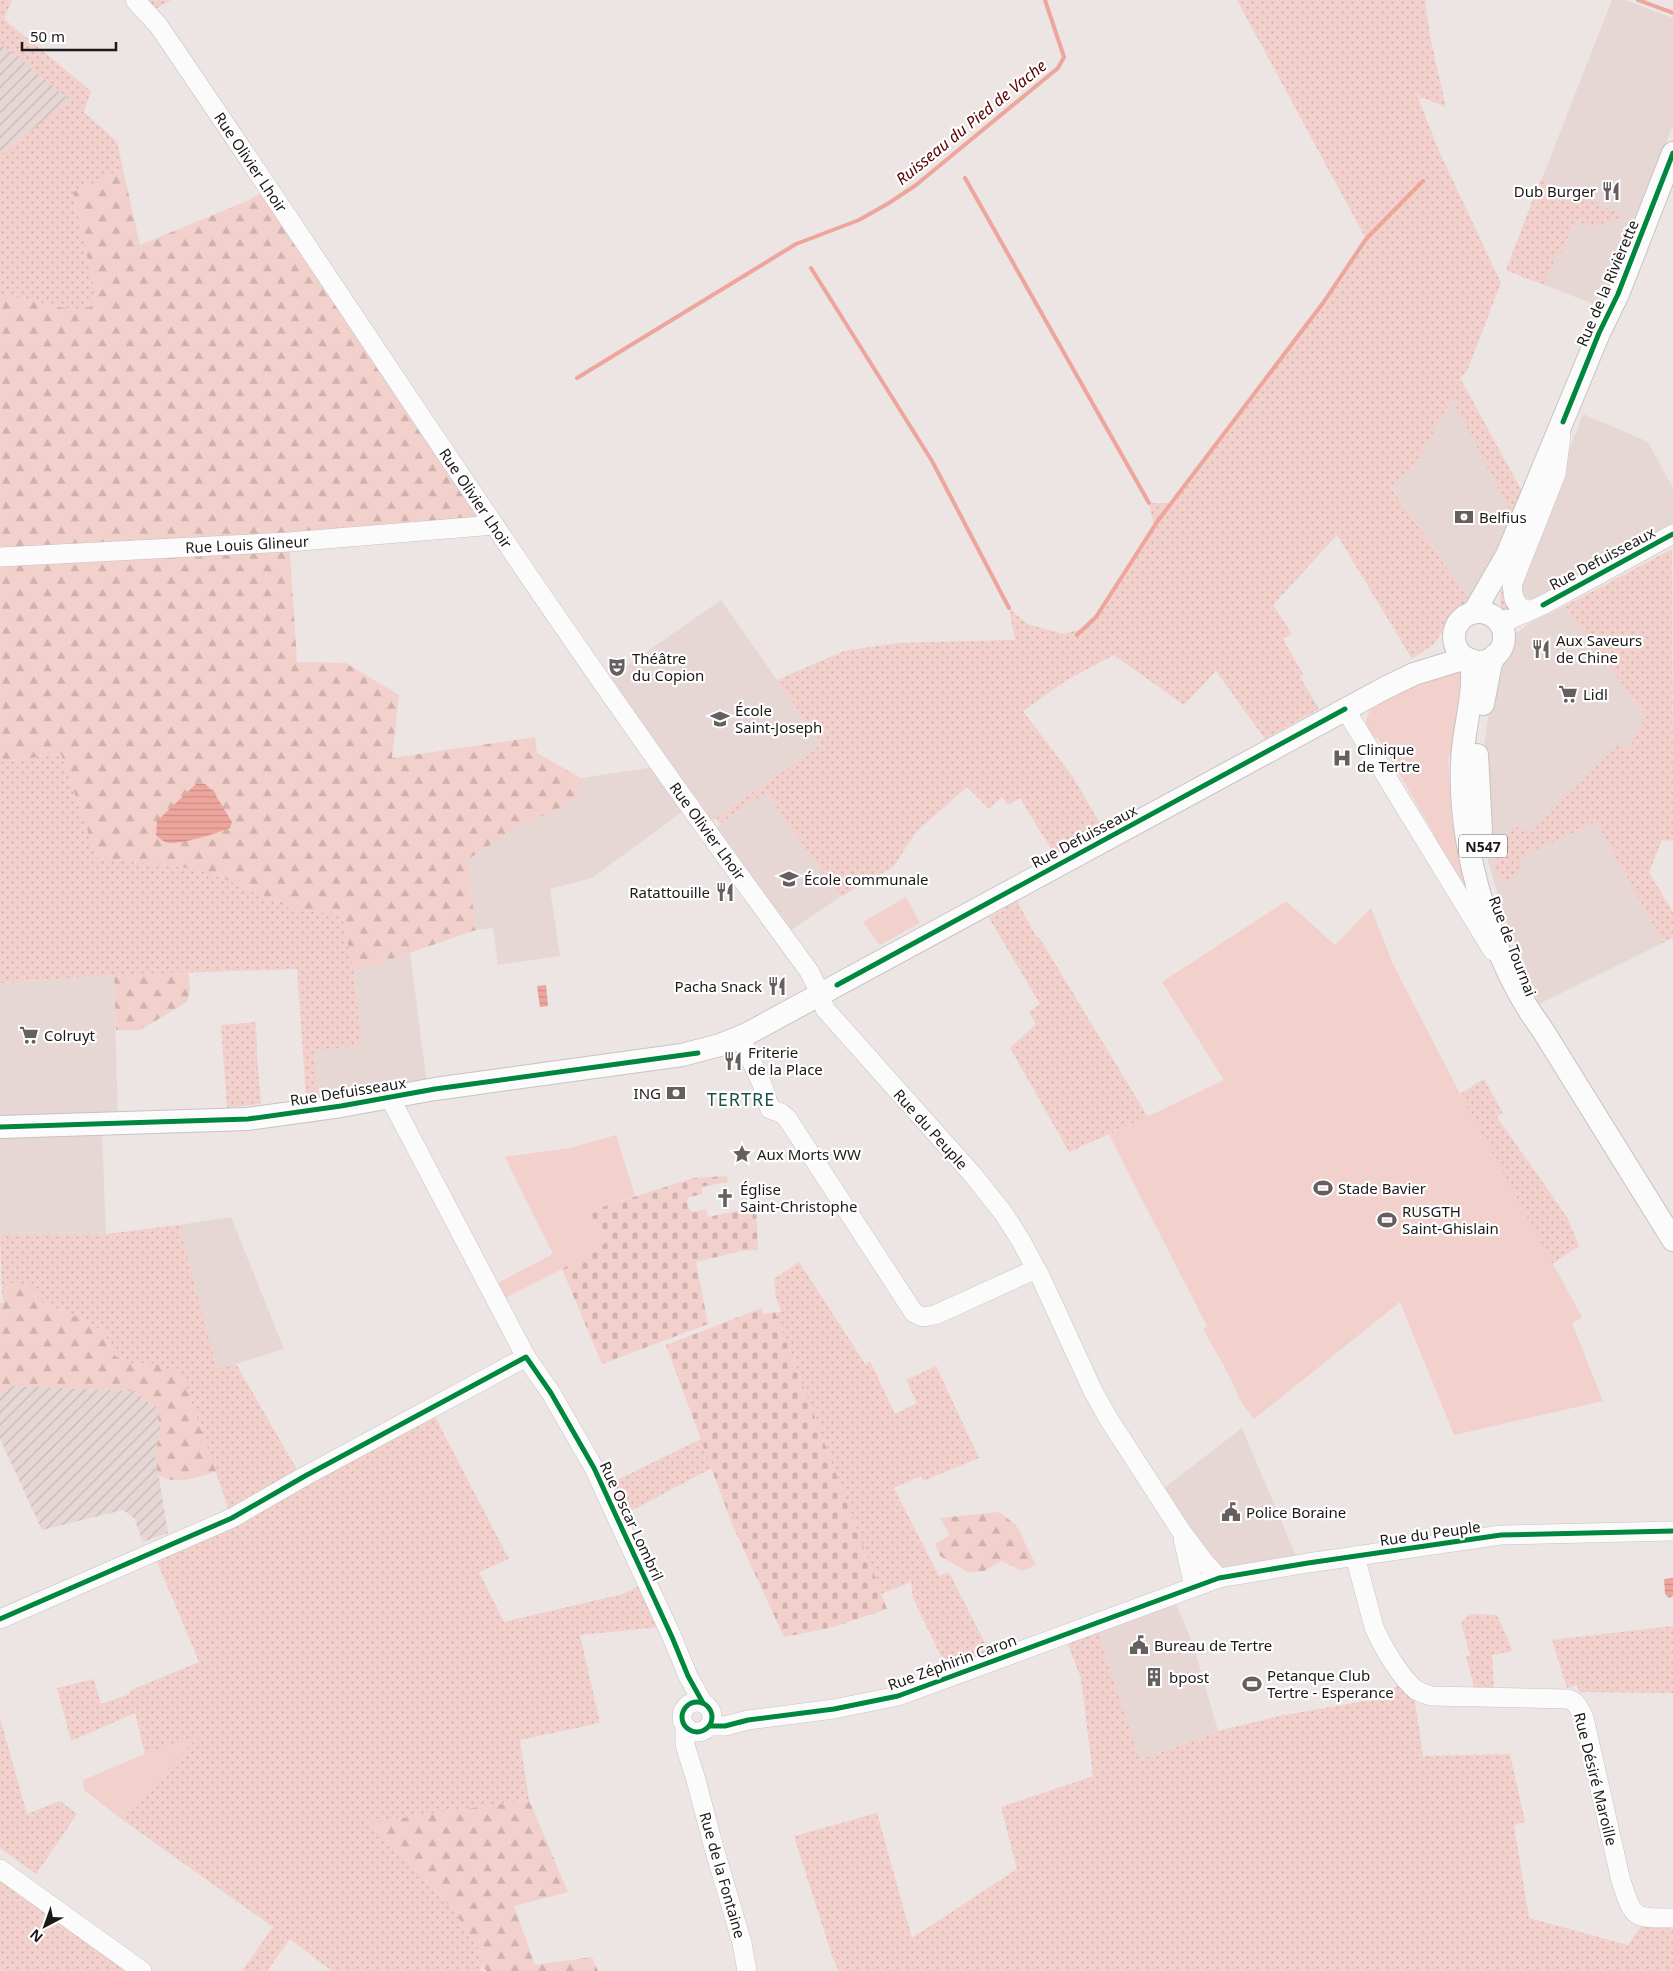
<svg xmlns="http://www.w3.org/2000/svg" width="1673" height="1971" font-family="'Noto Sans',sans-serif">
  <style>
    .built { fill: #e6d7d5 }
    .industrial { fill: url(#industrial-furrows) }
    .grass { fill: url(#grass-dots) }
    .forest { fill: url(#forest-firs) }
    .cemetery { fill: url(#cemetery-stones) }
    .green { fill: #f2d0cb }
    .water { fill: url(#water-rules) }
    .lines { fill: none; stroke-linecap: round; stroke-linejoin: round }
    .stream { stroke: #eda59c; stroke-width: 4 }
    .minor-casing { stroke: #c8c2c2; stroke-width: 20 }
    .major-casing { stroke: #c8c2c2; stroke-width: 24 }
    .minor { stroke: #fcfbfb; stroke-width: 19 }
    .major { stroke: #fcfbfb; stroke-width: 22 }
    .cycleway-casing { stroke: #fff; stroke-width: 8 }
    .cycleway { stroke: #00873e; stroke-width: 5 }
    .labels { text-anchor: middle; dominant-baseline: central; stroke-width: 4.5; stroke-linejoin: round; paint-order: stroke }
    .shield { fill: #fff; stroke: #615e5d; stroke-width: 1 }
    .shield-label { font-size: 14px; font-weight: bold; fill: #1d1918 }
    .street-label { font-size: 15px; fill: #1d1918; stroke: #fff }
    .poi-label { font-size: 15px; fill: #1d1918; stroke: #fff; text-anchor: start }
    .water-label { font-size: 16px; font-style: italic; fill: #5b0001; stroke: #fff }
    .quarter-label { font-size: 18px; letter-spacing: 1px; fill: #1b5248; stroke: #fff }
  </style>
  <defs>
    <pattern id="industrial-furrows" width="10" height="10" patternUnits="userSpaceOnUse" patternTransform="scale(1.25)"><rect width="10" height="10" fill="#e6d7d5"/><path d="M-1 1l2-2M0 10L10 0M9 11l2-2" fill="none" stroke="#c5b8b6"/></pattern>
    <pattern id="grass-dots" width="8" height="8" patternUnits="userSpaceOnUse" patternTransform="scale(1.25)"><rect width="8" height="8" fill="#f2d0cb"/><path d="M2 2h.1M6 6h.1" fill="none" stroke="#cfb2ae" stroke-width="1.8" stroke-linecap="round"/></pattern>
    <pattern id="forest-firs" width="22" height="20" patternUnits="userSpaceOnUse" patternTransform="scale(1.25)"><rect width="22" height="20" fill="#f2d0cb"/><path d="M5 1l3.5 6h-7zM16 11l3.5 6h-7z" fill="#cfb2ae"/></pattern>
    <pattern id="cemetery-stones" width="16" height="16" patternUnits="userSpaceOnUse" patternTransform="scale(1.25)"><rect width="16" height="16" fill="#f2d0cb"/><path d="M2 7V4a2 2 0 0 1 4 0v3zM10 15v-3a2 2 0 0 1 4 0v3z" fill="#cfb2ae"/></pattern>
    <pattern id="water-rules" width="6" height="5" patternUnits="userSpaceOnUse" patternTransform="scale(1.25)"><rect width="6" height="5" fill="#eda59c"/><path d="M0 2.5h6" fill="none" stroke="#cb8d86"/></pattern>
  </defs>
  <rect width="100%" height="100%" fill="#ece5e4"/>
  <g class="built">
    <path d="M1612,0H1625L1673,18V126L1634,219L1601,307L1506,270Z"/>
    <path d="M1452,398L1513,517L1472,604L1391,486L1415,464Z"/>
    <path d="M1583,414L1648,442L1673,488V527L1533,600L1527,598L1522,593L1521,586L1534,543Z"/>
    <path d="M721,600L822,744L710,822L608,679Z"/>
    <path d="M1565,606L1647,716L1594,817L1663,943L1539,1004L1504,916L1488,861L1481,769L1493,681L1511,638L1528,624Z"/>
    <path d="M653,764L686,809L592,878L550,889L560,956L498,965L493,928L476,930L467,860L519,826L557,810L578,794L581,778L647,768Z"/>
    <path d="M766,791L840,897L787,933L715,828Z"/>
    <path d="M410,953L427,1084L317,1102L314,1051L362,1045L354,972Z"/>
    <path d="M114,975L118,1118L0,1121V983Z"/>
    <path d="M102,1134L106,1234H0V1137Z"/>
    <path d="M231,1217L284,1349L217,1370L179,1225Z"/>
    <path d="M1242,1428L1298,1561L1222,1575L1159,1492Z"/>
    <path d="M1174,1599L1193,1644L1218,1731L1139,1760L1097,1629Z"/>
  </g>
  <g class="industrial">
    <path d="M0,43L71,100L0,155Z"/>
    <path d="M13,1386L134,1391L156,1407L161,1430L155,1453L168,1533L143,1542L134,1518L123,1510L42,1530L0,1439V1393Z"/>
  </g>
  <g class="grass">
    <path d="M0,0H12L4,19L91,91L84,112L117,142L123,169L73,192L96,296L90,307L75,310L0,294V155L70,100L0,43Z"/>
    <path d="M144,0H171L152,11Z"/>
    <path d="M1237,0H1425L1430,36L1446,107L1423,98L1421,99L1416,92L1439,151L1501,283L1467,371L1460,378L1523,493L1513,517L1452,399L1415,464L1391,487L1472,604L1459,612L1449,621L1434,644L1412,659L1337,535L1273,605L1292,634L1283,639L1303,674L1300,677L1319,709L1265,739L1216,671L1184,705L1114,655L1067,680L1023,711L1073,777L1102,827L1054,854L1020,798L1008,805L1002,797L989,809L967,787L917,831L893,867L840,897L766,792L720,824L716,818L822,744L777,680L844,651L897,643L1015,640L1009,608L1027,624L1064,634L1087,627L1096,617L1154,527L1149,503H1171L1323,303L1366,239Z"/>
    <path d="M1540,181L1627,216L1592,227L1575,220L1561,255L1557,254L1544,285L1506,270Z"/>
    <path d="M1672,549L1673,841L1662,840L1649,872L1673,913V938L1663,943L1594,818L1592,824L1519,858L1523,867L1508,883C1493,880 1492,862 1497,850C1501,842 1509,834 1514,826L1532,832L1561,800L1617,745L1628,751L1646,716L1565,606Z"/>
    <path d="M1503,586L1514,611L1503,613C1499,603 1500,596 1503,586Z"/>
    <path d="M61,754L97,858L205,870L294,910L342,914L354,972L362,1045L315,1051L317,1095L306,1096L297,969L114,975L0,983V762Z"/>
    <path d="M1017,901L1037,938L1039,937L1148,1117L1069,1152L1010,1048L1036,1024L1029,1012L1040,1004L989,918Z"/>
    <path d="M256,1022L257,1056L261,1104L227,1108L221,1025Z"/>
    <path d="M1484,1079L1503,1113L1497,1117L1567,1217L1579,1246L1552,1264L1460,1094Z"/>
    <path d="M179,1225L217,1369L236,1364L299,1473L230,1513L183,1378L158,1364L128,1363L115,1356L103,1331L70,1313L45,1305L7,1286L2,1295L0,1234H106Z"/>
    <path d="M799,1262L866,1365L870,1361L895,1414L917,1403L906,1380L936,1366L979,1458L923,1481L921,1476L894,1488L939,1576L949,1572L990,1653L947,1669L913,1598L911,1582L881,1594L775,1312H781L776,1297L774,1279Z"/>
    <path d="M432,1411L509,1559L479,1572L504,1622L623,1594L639,1586L659,1627L580,1635L600,1723L520,1740L529,1800L366,1823L378,1829L454,1911L484,1957L480,1971H332L290,1939L267,1971H242L273,1927L120,1818L198,1737L145,1754L135,1713L71,1741L57,1688L94,1679L101,1704L130,1694L129,1691L199,1662L155,1557Z"/>
    <path d="M701,1439L712,1468L625,1514L611,1483Z"/>
    <path d="M1470,1614L1497,1615L1513,1651L1492,1655L1494,1692L1475,1690L1466,1657L1470,1655L1461,1623Z"/>
    <path d="M1673,1626V1693L1579,1692L1577,1685L1567,1688L1552,1640Z"/>
    <path d="M1097,1629L1140,1760L1218,1731L1279,1716L1382,1698L1397,1686L1414,1695L1423,1756L1510,1754L1525,1822L1514,1825L1529,1918L1628,1945L1642,1925L1673,1924V1971H839L833,1959L794,1836L877,1813L912,1938L1017,1869L1001,1807L1093,1776L1081,1678L1066,1640Z"/>
    <path d="M0,1718L27,1814L60,1801L77,1814L36,1874L0,1848Z"/>
    <path d="M0,1875L133,1971H0Z"/>
  </g>
  <g class="forest">
    <path d="M123,169L140,245L247,201L261,193L481,522L289,539L297,662L346,663L399,695L392,758L535,737L537,753L581,778L578,794L557,810L519,826L467,860L476,930L354,972L342,914L294,910L205,870L97,858L61,754L0,762V294L74,310L90,307L96,296L73,192Z"/>
    <path d="M188,972L190,989L187,1002L140,1030H116L114,975Z"/>
    <path d="M14,1282L30,1287L45,1305L70,1313L103,1331L115,1356L128,1363L158,1364L183,1378L216,1472C195,1477 177,1486 158,1475L155,1453L161,1430L156,1407L134,1391L13,1386L0,1393V1303H3C1,1293 5,1287 14,1282Z"/>
    <path d="M999,1512L1016,1525L1036,1565L1022,1571L1002,1561L984,1571L968,1572L940,1556L935,1544L950,1535L940,1518Z"/>
    <path d="M529,1800L568,1892L514,1906L535,1965L592,1957L598,1971H487L482,1967L484,1957L454,1911L378,1829L365,1823Z"/>
  </g>
  <g class="cemetery">
    <path d="M727,1176L728,1182L701,1187L703,1194L689,1197L687,1202L688,1208L693,1212L706,1209L708,1217L756,1207L758,1250L741,1251L696,1262L708,1324L602,1364L562,1269L605,1243L589,1211L694,1178Z"/>
    <path d="M762,1308L763,1314L775,1312L887,1609L834,1627L784,1637L732,1524L666,1345Z"/>
  </g>
  <g class="green">
    <path d="M1441,669L1456,671L1463,676V724L1448,759L1452,822L1461,844L1470,893L1465,895L1428,833L1435,835L1378,738H1370C1366,726 1363,721 1371,710Z"/>
    <path d="M906,897L920,923L880,945L863,922Z"/>
    <path d="M1286,901L1335,945L1371,908L1393,964L1459,1092L1582,1317L1572,1323L1603,1401L1454,1435L1400,1302L1254,1419L1241,1402L1230,1377L1203,1329L1207,1326L1109,1135L1224,1080L1162,982Z"/>
    <path d="M616,1135L635,1196L589,1211L605,1243L562,1269L505,1298L496,1284L553,1254L505,1157L570,1148Z"/>
    <path d="M199,1736L120,1818L84,1790L83,1780L145,1754Z"/>
  </g>
  <g class="water">
    <path d="M196,784H205L213,791L232,822L230,828C214,834 187,843 170,843C165,843 160,839 156,835L157,821Z"/>
    <path d="M546,985L548,1006L540,1007L537,986Z"/>
    <path d="M1673,1578V1596L1669,1598L1665,1594L1664,1579Z"/>
  </g>
  <g class="lines">
    <g class="stream">
      <path d="M1638,0L1673,13"/>
      <path d="M965,178L1149,503"/>
      <path d="M811,268L932,461L1009,608"/>
      <path d="M577,378L796,244L859,220L889,203L916,185L1058,68L1064,57L1045,0"/>
      <path d="M1077,635L1096,617L1157,522L1323,303L1366,239L1423,181"/>
    </g>
    <g class="minor-casing">
      <g id="minor">
        <path d="M135,0L158,25C271,190 380,357 493,523C595,675 701,824 809,971L817,987L825,1009L973,1175L1004,1214L1021,1241L1041,1278L1093,1391L1108,1418L1181,1531L1205,1563L1219,1578"/>
        <path d="M0,557L289,542L494,525"/>
        <path d="M1529,610L1521,609L1514,599L1512,585L1556,474L1561,436"/>
        <path d="M1498,621L1511,619L1543,605L1673,534"/>
        <path d="M1345,709L1493,951"/>
        <path d="M740,1037L762,1084L770,1109L781,1113L787,1118L914,1313L923,1317L935,1315L1036,1269"/>
        <path d="M390,1098L526,1357L551,1393L594,1468L672,1637L688,1676L703,1703"/>
        <path d="M1183,1539L1194,1586"/>
        <path d="M1355,1556L1374,1627C1382,1646 1400,1677 1416,1690C1421,1693 1426,1694 1431,1696L1568,1699C1577,1701 1580,1710 1584,1718L1621,1881C1634,1919 1632,1918 1673,1918"/>
        <path d="M0,1619L232,1518L305,1476L526,1357"/>
        <circle cx="697" cy="1717" r="15"/>
        <path d="M685,1726V1745L696,1780L714,1848L742,1943L747,1971"/>
        <path d="M710,1726H725L748,1720L834,1709L898,1696L1219,1578L1308,1563L1501,1535L1673,1531"/>
        <path d="M0,1869L142,1971"/>
      </g>
    </g>
    <g class="major-casing">
      <g id="major">
        <path d="M1474,612L1507,555L1599,333L1618,294L1673,153"/>
        <circle cx="1479" cy="637" r="25"/>
        <path d="M1471,660C1476,695 1463,728 1462,762C1458,846 1492,962 1542,1029L1673,1240"/>
        <path d="M1483,704L1491,663L1495,655"/>
        <path d="M1477,755L1481,831"/>
        <path d="M0,1127L248,1119L341,1106L435,1089L682,1055L720,1045L747,1034L1385,688L1414,674L1466,658"/>
      </g>
    </g>
    <use href="#minor" class="minor"/>
    <use href="#major" class="major"/>
    <g class="cycleway-casing">
      <g id="cycleway">
        <path d="M1563,422L1599,333L1618,294L1673,153"/>
        <path d="M1543,605L1673,534"/>
        <path d="M837,985L1345,709"/>
        <path d="M0,1127L248,1119L341,1106L435,1089L698,1053"/>
        <path d="M0,1619L232,1518L305,1476L526,1357L551,1393L594,1468L672,1637L688,1676L703,1703"/>
        <circle cx="697" cy="1717" r="15"/>
        <path d="M710,1726H725L748,1720L834,1709L898,1696L1219,1578L1308,1563L1501,1535L1673,1531"/>
      </g>
    </g>
    <use href="#cycleway" class="cycleway"/>
  </g>
  <defs>
    <g id="restaurant-bare" transform="scale(1.5)"><path d="M-5-6h1v4h1v-4h1v4h1v-4h1v5L-1.5 .5V6h-2V.5L-5-1ZM5-6V6H3V1.5H1.5Q1.5-4 5-6Z" fill="#65605f" stroke="#fff" stroke-width="2.5" paint-order="stroke"/></g>
    <g id="bank-bare" transform="scale(1.5)"><path d="M-6-4H6V4H-6ZM0-2.3a2.3 2.3 0 1 0 0 4.6a2.3 2.3 0 1 0 0-4.6Z" fill="#65605f" stroke="#fff" stroke-width="2.5" paint-order="stroke"/></g>
    <g id="theatre-bare" transform="scale(1.5)"><path d="M-5-5.5Q0-4 5-5.5V0Q5 5 0 6Q-5 5-5 0ZM-3.3-2.5H-1v1.5H-3.3ZM1-2.5H3.3v1.5H1ZM-2.8 1Q0 5.5 2.8 1Z" fill="#65605f" stroke="#fff" stroke-width="2.5" paint-order="stroke"/></g>
    <g id="supermarket-bare" transform="scale(1.5)"><path d="M-6-5.5h2.5l.6 2H6L4.5 2H-2.5L-4.4-4H-6ZM-1.5 3.2a1.3 1.3 0 1 0 .1 0ZM3 3.2a1.3 1.3 0 1 0 .1 0Z" fill="#65605f" stroke="#fff" stroke-width="2.5" paint-order="stroke"/></g>
    <g id="school-bare" transform="scale(1.5)"><path d="M0-5L7-2L0 1L-7-2ZM-4 1L0 2.5L4 1V4Q0 6-4 4Z" fill="#65605f" stroke="#fff" stroke-width="2.5" paint-order="stroke"/></g>
    <g id="hospital-bare" transform="scale(1.5)"><path d="M-5-5h3v3.5h4V-5h3V5h-3V1.5h-4V5h-3Z" fill="#65605f" stroke="#fff" stroke-width="2.5" paint-order="stroke"/></g>
    <g id="sight-bare" transform="scale(1.5)"><path d="M0-6L1.8-2.2L6-1.7L2.9 1.2L3.7 5.4L0 3.3L-3.7 5.4L-2.9 1.2L-6-1.7L-1.8-2.2Z" fill="#65605f" stroke="#fff" stroke-width="2.5" paint-order="stroke"/></g>
    <g id="stadium-bare" transform="scale(1.5)"><path d="M0-5a6.5 5 0 1 0 0 10a6.5 5 0 1 0 0-10ZM-3.5-1.8h7v3.6h-7Z" fill="#65605f" stroke="#fff" stroke-width="2.5" paint-order="stroke"/></g>
    <g id="church-bare" transform="scale(1.5)"><path d="M-1.2-6h2.4v3.5h3.3v2.4h-3.3V6h-2.4V-.1h-3.3v-2.4h3.3Z" fill="#65605f" stroke="#fff" stroke-width="2.5" paint-order="stroke"/></g>
    <g id="civic-bare" transform="scale(1.5)"><path d="M-.6-6.5H3V-4.5H.6V-3L4-1V1h2V6H-6V1h2V-1L-.6-3ZM-1.2 2.5V6h2.4V2.5Z" fill="#65605f" stroke="#fff" stroke-width="2.5" paint-order="stroke"/></g>
    <g id="building-bare" transform="scale(1.5)"><path d="M-4-6H4V6H1V3H-1V6H-4ZM-2.5-4.3h1.7v1.8h-1.7ZM.8-4.3h1.7v1.8H.8ZM-2.5-1h1.7V.8h-1.7ZM.8-1h1.7V.8H.8Z" fill="#65605f" stroke="#fff" stroke-width="2.5" paint-order="stroke"/></g>
  </defs>
  <g fill-rule="evenodd">
    <use href="#restaurant-bare" x="1611" y="191"/>
    <use href="#bank-bare" x="1464" y="517"/>
    <use href="#restaurant-bare" x="1541" y="649"/>
    <use href="#theatre-bare" x="617" y="667"/>
    <use href="#supermarket-bare" x="1568" y="694"/>
    <use href="#school-bare" x="720" y="719"/>
    <use href="#hospital-bare" x="1342" y="758"/>
    <use href="#school-bare" x="789" y="879"/>
    <use href="#restaurant-bare" x="725" y="892"/>
    <use href="#restaurant-bare" x="777" y="986"/>
    <use href="#supermarket-bare" x="29" y="1035"/>
    <use href="#restaurant-bare" x="733" y="1061"/>
    <use href="#bank-bare" x="676" y="1093"/>
    <use href="#sight-bare" x="742" y="1154"/>
    <use href="#stadium-bare" x="1323" y="1188"/>
    <use href="#church-bare" x="725" y="1198"/>
    <use href="#stadium-bare" x="1387" y="1220"/>
    <use href="#civic-bare" x="1231" y="1512"/>
    <use href="#civic-bare" x="1139" y="1645"/>
    <use href="#building-bare" x="1154" y="1677"/>
    <use href="#stadium-bare" x="1252" y="1684"/>
  </g>
  <g class="labels">
    <rect class="shield" x="1459" y="834.5" width="48" height="23" rx="4"/>
    <g class="shield-label">
      <text x="1483" y="846">N547</text>
    </g>
    <g class="street-label">
      <text transform="translate(251 162) rotate(56)">Rue Olivier Lhoir</text>
      <text transform="translate(1607 283) rotate(-67)">Rue de la Rivièrette</text>
      <text transform="translate(476 498) rotate(56)">Rue Olivier Lhoir</text>
      <text transform="translate(247 544) rotate(-3)">Rue Louis Glineur</text>
      <text transform="translate(1602 558) rotate(-28)">Rue Defuisseaux</text>
      <text transform="translate(708 831) rotate(54)">Rue Olivier Lhoir</text>
      <text transform="translate(1084 836) rotate(-28)">Rue Defuisseaux</text>
      <text transform="translate(1513 946) rotate(69)">Rue de Tournai</text>
      <text transform="translate(348 1091) rotate(-9)">Rue Defuisseaux</text>
      <text transform="translate(931 1129) rotate(48)">Rue du Peuple</text>
      <text transform="translate(632 1521) rotate(65)">Rue Oscar Lombril</text>
      <text transform="translate(1430 1533) rotate(-8)">Rue du Peuple</text>
      <text transform="translate(952 1662) rotate(-20)">Rue Zéphirin Caron</text>
      <text transform="translate(1596 1779) rotate(76)">Rue Désiré Maroille</text>
      <text transform="translate(723 1875) rotate(74)">Rue de la Fontaine</text>
    </g>
    <g class="poi-label">
      <text x="1596" y="191" text-anchor="end">Dub Burger</text>
      <text x="1479" y="517">Belfius</text>
      <text x="1556" y="640">Aux Saveurs<tspan x="1556" dy="17">de Chine</tspan></text>
      <text x="632" y="658">Théâtre<tspan x="632" dy="17">du Copion</tspan></text>
      <text x="1583" y="694">Lidl</text>
      <text x="735" y="710">École<tspan x="735" dy="17">Saint-Joseph</tspan></text>
      <text x="1357" y="749">Clinique<tspan x="1357" dy="17">de Tertre</tspan></text>
      <text x="804" y="879">École communale</text>
      <text x="710" y="892" text-anchor="end">Ratattouille</text>
      <text x="762" y="986" text-anchor="end">Pacha Snack</text>
      <text x="44" y="1035">Colruyt</text>
      <text x="748" y="1052">Friterie<tspan x="748" dy="17">de la Place</tspan></text>
      <text x="661" y="1093" text-anchor="end">ING</text>
      <text x="757" y="1154">Aux Morts WW</text>
      <text x="1338" y="1188">Stade Bavier</text>
      <text x="740" y="1189">Église<tspan x="740" dy="17">Saint-Christophe</tspan></text>
      <text x="1402" y="1211">RUSGTH<tspan x="1402" dy="17">Saint-Ghislain</tspan></text>
      <text x="1246" y="1512">Police Boraine</text>
      <text x="1154" y="1645">Bureau de Tertre</text>
      <text x="1267" y="1675">Petanque Club<tspan x="1267" dy="17">Tertre - Esperance</tspan></text>
      <text x="1169" y="1677">bpost</text>
    </g>
    <g class="water-label">
      <text transform="translate(971 122) rotate(-39)">Ruisseau du Pied de Vache</text>
    </g>
    <g class="quarter-label">
      <text x="741" y="1099">TERTRE</text>
    </g>
  </g>
  <g transform="translate(45 1926) rotate(221)" stroke="#ffffff" stroke-width="4" paint-order="stroke">
  <path d="M0-4L9 19L0 12L-9 19Z" fill="#1d1918"/>
  <text y="-8" font-size="14" font-weight="bold" text-anchor="middle" fill="#1d1918">N</text>
  </g>
  <path d="M22 42v8h94v-8" fill="none" stroke="#1d1918" stroke-width="2.5"/>
  <text x="30" y="42" font-size="15" fill="#1d1918" stroke="#ffffff" stroke-width="4" paint-order="stroke">50 m</text>
</svg>
